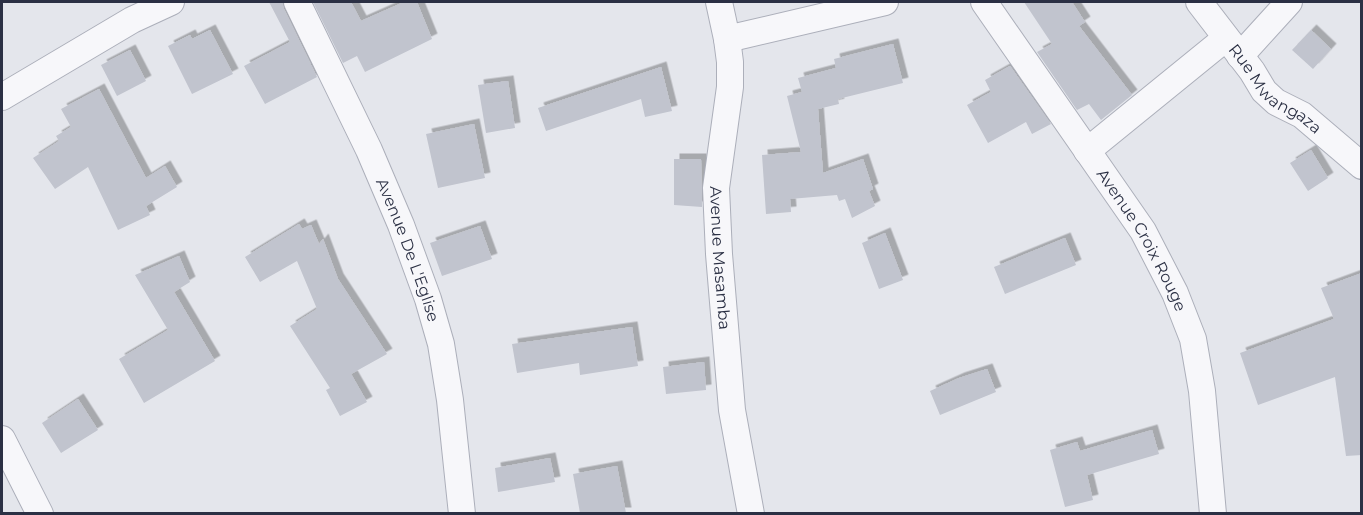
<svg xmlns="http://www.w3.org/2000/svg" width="1363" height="515" font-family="Montserrat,sans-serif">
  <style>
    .building { fill: #c1c4ce; filter: url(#shadow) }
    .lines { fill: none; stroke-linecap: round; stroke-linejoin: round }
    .street-casing { stroke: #acafba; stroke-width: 28 }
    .street { stroke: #f7f7fa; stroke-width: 26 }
    .labels { text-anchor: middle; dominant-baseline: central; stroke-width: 4.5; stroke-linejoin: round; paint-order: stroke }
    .street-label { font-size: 16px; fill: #2b3044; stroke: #f4f5f9 }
  </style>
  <defs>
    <filter id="shadow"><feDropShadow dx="5.5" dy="-5.5" stdDeviation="0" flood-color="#0004"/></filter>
  </defs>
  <rect width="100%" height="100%" fill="#e4e6ec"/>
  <g class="building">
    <path d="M269,2H282L284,9L317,77L265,104L244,66L290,42Z"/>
    <path d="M313,2H351L361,21L404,2H417L432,39L365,72L357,56L343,63Z"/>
    <path d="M1024,2H1072L1085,22L1079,26L1132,95L1101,120L1089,104L1077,110L1037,52L1052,44Z"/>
    <path d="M210,30L233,74L192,94L168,46L190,35L192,39Z"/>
    <path d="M1311,30L1331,49L1313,69L1292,50Z"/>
    <path d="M893,44L903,83L838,99L839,104L818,109L823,173L863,159L873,189L869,191L875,206L852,218L845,199L839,201L837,195L790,199L791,212L766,214L762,155L801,152L787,96L802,92L798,78L836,68L834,59Z"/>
    <path d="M130,50L146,81L117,96L101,65Z"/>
    <path d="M1010,66L1051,124L1032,134L1026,122L988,143L967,105L991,92L985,80Z"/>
    <path d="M661,67L672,111L645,117L641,99L546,131L538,108Z"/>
    <path d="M508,81L515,128L486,133L478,85Z"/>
    <path d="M99,89L146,178L165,166L177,187L146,206L150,215L118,230L88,167L55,189L33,158L59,141L56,136L71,127L61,109Z"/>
    <path d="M474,124L485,178L438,188L426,134Z"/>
    <path d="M1311,150L1328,178L1308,191L1290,163Z"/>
    <path d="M674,159H701L702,207L674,205Z"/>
    <path d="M299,224L302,229L311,225L319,244L323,239L338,279L387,354L351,374L367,402L340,416L326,390L330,388L290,326L317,309L297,261L260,282L245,257Z"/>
    <path d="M480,226L492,259L442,276L430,243Z"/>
    <path d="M885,233L903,280L879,289L862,243Z"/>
    <path d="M1065,238L1076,265L1005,294L994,267Z"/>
    <path d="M179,256L190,282L174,292L215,361L144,403L119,359L168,330L135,275Z"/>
    <path d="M1362,273V455L1346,456L1335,377L1258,405L1240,353L1334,319L1321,288Z"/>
    <path d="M632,327L638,366L580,375L579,363L517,373L512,344Z"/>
    <path d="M704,362L706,390L666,394L663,367Z"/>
    <path d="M987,369L996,392L940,415L930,391L959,378Z"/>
    <path d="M78,399L98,430L61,453L42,423Z"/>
    <path d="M1152,430L1159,454L1087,475L1093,500L1065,507L1050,450L1077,442L1080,451Z"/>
    <path d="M550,458L555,482L498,492L495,468Z"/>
    <path d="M617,466L626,513H580L573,474Z"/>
  </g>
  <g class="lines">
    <g class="street-casing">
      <g id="street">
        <path id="s1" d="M297,2L369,150L401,225L428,299L441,344L450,400L462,514"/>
        <path id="s2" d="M719,2L727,39L730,62V87L716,188L719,254L732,410L751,514"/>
        <path id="s3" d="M984,2L1143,231L1175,293L1193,339L1202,391L1213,514"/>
        <path id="s4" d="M1199,2L1252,71L1264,91L1276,102L1302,115L1362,166"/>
        <path d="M727,39L885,2"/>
        <path d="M1240,56L1289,2"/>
        <path d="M2,97L132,20L171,2"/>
        <path d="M1087,151L1226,38"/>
        <path d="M2,439L40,514"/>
      </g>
    </g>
    <use href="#street" class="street"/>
  </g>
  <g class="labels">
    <g class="street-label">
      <text stroke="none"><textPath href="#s4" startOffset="117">Rue Mwangaza</textPath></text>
      <text stroke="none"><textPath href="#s3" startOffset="286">Avenue Croix Rouge</textPath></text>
      <text stroke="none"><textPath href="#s1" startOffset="272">Avenue De L'Eglise</textPath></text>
      <text stroke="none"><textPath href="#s2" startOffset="258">Avenue Masamba</textPath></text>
    </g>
  </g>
  <rect width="1363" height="515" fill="none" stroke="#2b3044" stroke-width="6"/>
</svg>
